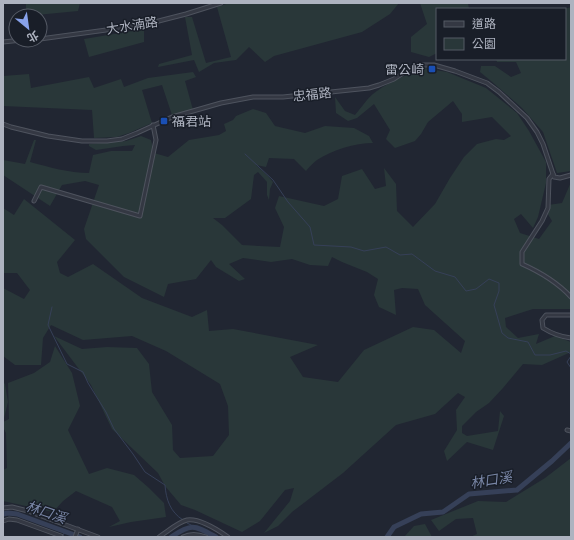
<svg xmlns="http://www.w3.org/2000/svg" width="574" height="540" font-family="Cabin,'Noto Sans TC',sans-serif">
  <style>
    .green { fill: #293739 }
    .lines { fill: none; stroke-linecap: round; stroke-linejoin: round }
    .stream { stroke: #364058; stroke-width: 1 }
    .river { stroke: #364058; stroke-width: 5 }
    .minor-casing { stroke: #4e535e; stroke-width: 5 }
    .minor { stroke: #343843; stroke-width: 3 }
    .transit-dot { fill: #1a4fb4; stroke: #191e28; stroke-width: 1.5 }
    .labels { text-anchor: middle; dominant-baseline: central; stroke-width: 3; stroke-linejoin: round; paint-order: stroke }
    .street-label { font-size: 13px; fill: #aeb3c0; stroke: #191e28 }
    .poi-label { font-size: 13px; fill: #aeb3c0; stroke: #191e28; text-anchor: end }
    .water-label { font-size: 14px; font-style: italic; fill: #7986a6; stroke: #191e28 }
  </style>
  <rect width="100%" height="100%" fill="#212632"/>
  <g class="green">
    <path d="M26,3H80L78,11L26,16Z"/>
    <path d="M229,3H399L390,14L362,32L274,56L265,62L249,47L236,60L214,63L199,72L194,60L158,67L159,64L192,55L185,17H192L206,63L231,57L217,7Z"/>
    <path d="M420,3H468L469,9H437V53L429,57L411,52V37L427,24Z"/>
    <path d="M571,7V171L557,173L543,132L522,108L491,81L480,72L481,66H495L511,77L521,73L516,62H497L496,59H565V9H564Z"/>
    <path d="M144,29V42L89,57L84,39Z"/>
    <path d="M424,68L447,72L486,88L517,113L529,131L546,162V183L538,217L533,228L521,214L514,219L520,233L539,239L552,221L546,211L548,205L562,203L571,182V309H533L505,318L506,327L518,338L539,334L536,344L555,336L571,342V352L542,365L523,364L503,388L489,403L476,412L462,426V433L467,436L498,431L500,411L504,416L493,450L467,442L447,461L444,451L457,430L456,410L465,397L458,393L435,414L396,425L343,473L292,512L278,526L264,533L290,501L294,488L285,490L260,521L242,532L195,510L181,505L165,486L158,473L112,429L91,385L54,336L82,349L107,347L137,348L149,364L152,392L172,425L173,450L180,458L213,456L229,435L228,406L220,384L166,351L132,336L83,340L51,325L43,338L41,365H15L3,356V288L24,299L30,290L17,273H3V208L14,215L24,199L75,240L57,262L60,273L68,277L93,264L142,298L192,317L207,310L209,331L233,329L318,345L290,357L303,377L338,382L364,350L413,327L434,330L461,353L465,341L425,305L418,289L402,288L394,290L396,315L379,307L374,295L378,279L367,272L342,262L332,257L328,266L310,265L292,259L271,262L243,258L229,264L245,279L239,281L216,267L211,260L196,279L168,284L164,297L124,277L86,239L84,229L99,185L85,181L62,185L50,206L3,175V160L25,164L34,140H36L30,162C49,167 69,173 89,173L93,155L111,151H132L135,145L123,146L96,150L89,146V144L126,141L141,136L151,140L154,153L168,157L189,140L219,135L226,131L224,124L233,120L236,116L253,109L266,113L275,126L305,133L325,126L354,128L369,136L373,143C355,143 332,150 317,160C313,163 309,167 306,171L294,159L269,158L266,167L256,165L268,176L273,182L270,189L269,200L267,195V182L258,172L254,175L251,199L225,218H213L222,225L242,245L280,247L284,227L275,208L279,196L324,206L338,199L342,176L362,169L375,189L386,186L384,168L396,184L397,211L413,227L435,204L450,178L464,157L477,144L496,139L504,140L511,136L492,117L462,122V114L453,101L428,122L421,134L415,141L395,148L386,139L390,130L374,104L357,118L348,121L336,113L335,97L345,111L355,115C359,110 363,105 367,100C380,85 406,75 424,68Z"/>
    <path d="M193,72L196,77L185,81L193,110L172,115L162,85L142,90L152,123L129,133L117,137L94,138L92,110L3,106V76L29,74L31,88L89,77L94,88L121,79L124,87L148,78Z"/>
    <path d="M55,346L72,373L80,406L68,430L89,474L107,468L134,475L149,488L164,503L166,517L131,522L109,527L120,521L112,507L76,491L63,501L53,512L3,501V470L7,468L6,433L3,427V422L9,419L8,383L34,373L50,362Z"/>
    <path d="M3,382L5,384L8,402L4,418L3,419Z"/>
    <path d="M571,458V537H470L477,534L473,518L456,519L439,531L431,520L478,501L506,502L545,478Z"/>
    <path d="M425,524L432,537H404L414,526Z"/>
  </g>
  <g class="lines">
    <g class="stream">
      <path d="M245,154L273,180L288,202L310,227L314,245L351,247L364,251L386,247L400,255L412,254L435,271L455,277L466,291L476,289L489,279L499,283V291L494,305L502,333L508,338L528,342L535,355H550L566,351L571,354"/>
      <path d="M52,307L48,325L67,364L83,372L88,383L106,412L114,429L133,454L145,472L165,485C166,499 170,512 183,520"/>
      <path d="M571,356L567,362L571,368"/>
      <path d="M187,523L193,526"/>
      <path d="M62,537L65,531"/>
    </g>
    <g class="river">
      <path d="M3,514L8,513L17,514L80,537"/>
      <path d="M171,537C192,523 194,525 216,537"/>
      <path d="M387,537L394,527L421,514L443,512L469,494L517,490L552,461L571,443"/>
    </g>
    <g class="minor-casing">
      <g id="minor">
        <path d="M40,39L143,25L186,14L221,3"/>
        <path d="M3,42L22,40"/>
        <path d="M3,124L11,127L48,136L82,141H107L122,139L137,133L172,117L221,103L253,97H283L369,88L379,85L394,79L408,70L424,65H434L455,71L487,83L499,92L527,118L537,132L543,144L554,177L560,178L571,175"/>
        <path d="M553,174L549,179L548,208L542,221L522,252V264C540,272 558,283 571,297"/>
        <path d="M34,201L41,187L140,216L156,140L153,125"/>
        <path d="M571,315H546L542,320L543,328C551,333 562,337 571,338"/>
        <path d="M567,430L571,431"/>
        <path d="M3,508L12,507L28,511L98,537"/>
        <path d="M3,521L9,519L17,520L61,536"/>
        <path d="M75,537L78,529"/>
        <path d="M159,537C167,532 178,522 187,520C200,518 218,530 228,537"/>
        <path d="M183,537C191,533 198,534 206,537"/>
      </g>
    </g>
    <use href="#minor" class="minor"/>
  </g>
  <g class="transit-dot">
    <rect x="428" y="65" width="8" height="8" rx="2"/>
    <rect x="160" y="117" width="8" height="8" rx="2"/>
  </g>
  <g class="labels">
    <g class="street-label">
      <text transform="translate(132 25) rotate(-9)">大水湳路</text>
      <text transform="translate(312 94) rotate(-6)">忠福路</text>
    </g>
    <g class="poi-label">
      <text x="424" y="69">雷公崎</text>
      <text x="172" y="121" text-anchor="start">福君站</text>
    </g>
    <g class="water-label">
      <text transform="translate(491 480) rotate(-9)">林口溪</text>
      <text transform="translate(46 512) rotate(19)">林口溪</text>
    </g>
  </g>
  <rect width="574" height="540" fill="none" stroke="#aeb3c0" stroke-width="8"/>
  <rect x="436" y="8" width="130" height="52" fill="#191e28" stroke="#555a65"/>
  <rect x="444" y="21" width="20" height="6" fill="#343843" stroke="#555a65"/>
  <text x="472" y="28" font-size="12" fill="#aeb3c0">道路</text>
  <rect x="444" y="38" width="20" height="12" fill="#293739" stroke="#555a65"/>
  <text x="472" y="48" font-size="12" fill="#aeb3c0">公園</text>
  <g transform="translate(28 28) rotate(151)"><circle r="19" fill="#191e28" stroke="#555a65"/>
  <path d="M0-3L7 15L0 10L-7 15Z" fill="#88a2eb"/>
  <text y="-6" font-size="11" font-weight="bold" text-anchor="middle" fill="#aeb3c0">北</text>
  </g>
</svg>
